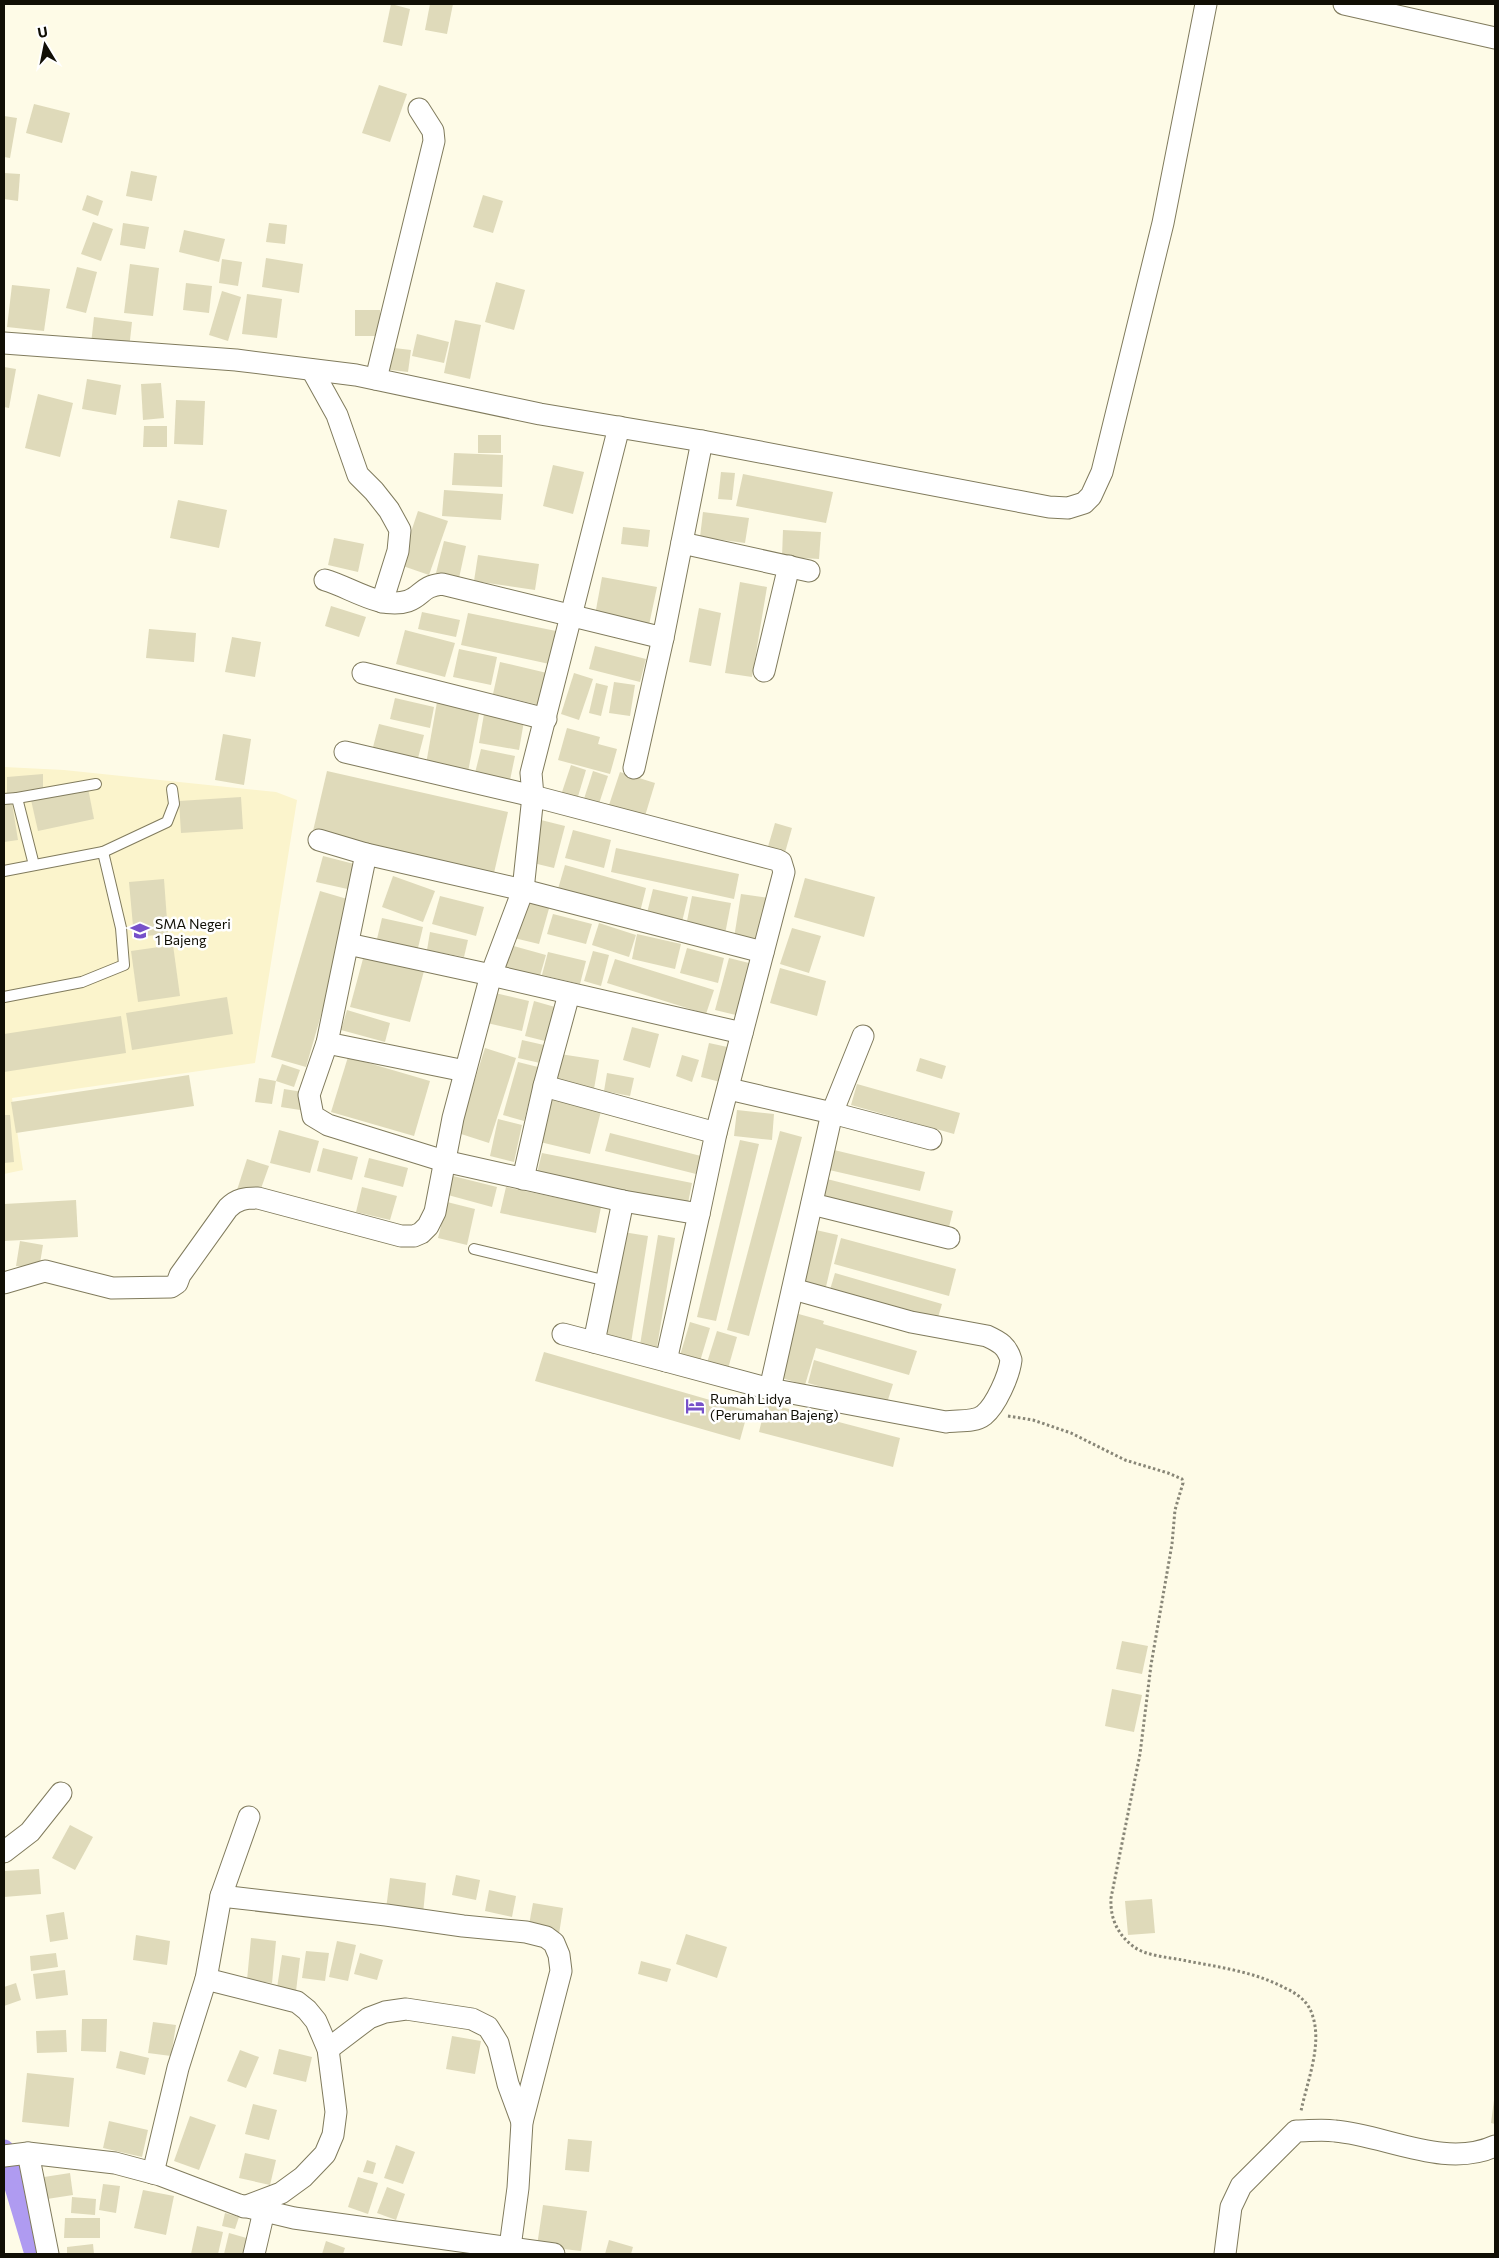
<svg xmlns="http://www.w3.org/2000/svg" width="1499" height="2258" font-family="Commissioner,sans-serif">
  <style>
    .built { fill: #fbf4cc }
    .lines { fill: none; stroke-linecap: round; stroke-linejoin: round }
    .canal { stroke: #af9bf1; stroke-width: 21 }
    .building { fill: #dfdaba }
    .lane-casing { stroke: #807b5d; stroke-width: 12 }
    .street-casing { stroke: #807b5d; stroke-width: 23 }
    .path { stroke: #888677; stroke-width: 3; stroke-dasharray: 2.5 2.5; stroke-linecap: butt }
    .lane { stroke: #fff; stroke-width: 10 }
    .street { stroke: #fff; stroke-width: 21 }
    .labels { text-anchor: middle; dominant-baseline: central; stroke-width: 5; stroke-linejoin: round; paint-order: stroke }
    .poi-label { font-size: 14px; fill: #110f05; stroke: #fff; text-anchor: start }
  </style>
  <rect width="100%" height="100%" fill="#fefbe7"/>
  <path class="built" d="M4,767L64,770L276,792L297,800L255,1063L12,1098L23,1170L4,1174Z"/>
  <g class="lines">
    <path class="canal" d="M4,2150L35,2254"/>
  </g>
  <g class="building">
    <path d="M391,4L410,9L402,46L383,42Z"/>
    <path d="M430,4H453L447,34L425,30Z"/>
    <path d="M379,85L407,94L390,142L362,133Z"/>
    <path d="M34,104L70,113L62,143L26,133Z"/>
    <path d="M4,116L17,118L10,158L4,157Z"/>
    <path d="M131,171L157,176L152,201L126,196Z"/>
    <path d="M4,173L20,174L18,201L4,199Z"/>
    <path d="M87,195L103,201L98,216L82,210Z"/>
    <path d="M483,195L503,201L493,233L473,227Z"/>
    <path d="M93,222L113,229L101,261L81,254Z"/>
    <path d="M123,223L149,227L145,249L120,245Z"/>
    <path d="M269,223L287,225L285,244L266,242Z"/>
    <path d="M184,230L225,239L219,262L179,252Z"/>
    <path d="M266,258L303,264L299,293L262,287Z"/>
    <path d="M222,259L242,262L238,286L219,283Z"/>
    <path d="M130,264L159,268L153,316L124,313Z"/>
    <path d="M77,267L97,272L86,313L66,308Z"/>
    <path d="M496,282L525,290L514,330L485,322Z"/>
    <path d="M186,283L212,286L209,313L183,310Z"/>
    <path d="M12,285L50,289L44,331L7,327Z"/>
    <path d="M222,291L241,297L228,341L209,335Z"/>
    <path d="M247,294L282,299L277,338L242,334Z"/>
    <rect x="355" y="310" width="25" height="26"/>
    <path d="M94,317L132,322L129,349L91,344Z"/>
    <path d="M455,320L481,325L470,379L444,373Z"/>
    <path d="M417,334L449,342L444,363L412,356Z"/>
    <path d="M386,347L411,350L408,372L383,369Z"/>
    <path d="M4,367L16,369L9,408L4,407Z"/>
    <path d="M87,379L121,385L116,415L82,409Z"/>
    <path d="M161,383L164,418L143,420L141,384Z"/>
    <path d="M38,394L73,403L60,457L25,448Z"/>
    <path d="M176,400L205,401L203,445L174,444Z"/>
    <path d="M144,426H167V447H143Z"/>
    <rect x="478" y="435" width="23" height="18"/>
    <path d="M454,453L503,455L502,487L452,485Z"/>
    <path d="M553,465L584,472L573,514L543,506Z"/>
    <path d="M721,472L735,473L732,500L718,499Z"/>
    <path d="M743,474L833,492L826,523L736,506Z"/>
    <path d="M444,490L503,494L501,520L442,516Z"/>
    <path d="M178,500L227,510L219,548L170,538Z"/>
    <path d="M418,511L448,521L429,575L400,565Z"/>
    <path d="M703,512L749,518L745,543L700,537Z"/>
    <path d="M623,527L650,530L648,547L621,544Z"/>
    <path d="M783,530L821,532L819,559L782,557Z"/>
    <path d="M334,538L364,544L358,572L328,565Z"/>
    <path d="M444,541L466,546L459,578L436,573Z"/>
    <path d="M478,555L539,564L535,590L474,581Z"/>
    <path d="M602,577L657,587L649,625L595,615Z"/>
    <path d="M740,582L767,587L752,677L725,673Z"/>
    <path d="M331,606L366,617L359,637L325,626Z"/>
    <path d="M699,608L721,613L711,666L689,662Z"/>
    <path d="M422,612L460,620L456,637L418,629Z"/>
    <path d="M468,613L561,632L554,665L461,645Z"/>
    <path d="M149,629L196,633L194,662L146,658Z"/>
    <path d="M405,630L455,643L445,677L396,664Z"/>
    <path d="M232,637L261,642L255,677L225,672Z"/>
    <path d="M595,646L646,659L640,682L589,669Z"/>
    <path d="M459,649L497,657L491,685L453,677Z"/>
    <path d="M500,662L547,673L539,705L493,694Z"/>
    <path d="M574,673L593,679L579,720L561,714Z"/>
    <path d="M614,682L635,685L630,716L609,713Z"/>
    <path d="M596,683L608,686L601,716L589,713Z"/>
    <path d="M395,698L434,707L430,728L390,719Z"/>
    <path d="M437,702L480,709L468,772L426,764Z"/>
    <path d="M484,714L524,721L519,750L479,743Z"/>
    <path d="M379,724L424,735L417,762L372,751Z"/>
    <path d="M567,728L600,737L598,744L617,749L610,774L558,760Z"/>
    <path d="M223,734L251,739L244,785L215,780Z"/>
    <path d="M481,749L515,756L510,780L475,773Z"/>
    <path d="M571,765L586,770L576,803L560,798Z"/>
    <path d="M327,771L508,812L494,873L313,831Z"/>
    <path d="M593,771L608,776L597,810L582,805Z"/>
    <path d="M620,772L655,783L645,816L609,805Z"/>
    <path d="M43,774V791L7,793V777Z"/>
    <path d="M88,788L94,819L38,831L31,800Z"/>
    <path d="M241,797L243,829L181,833L179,801Z"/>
    <path d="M12,803L18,840L4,842V805Z"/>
    <path d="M541,820L565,826L554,868L529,862Z"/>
    <path d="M775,823L792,828L784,856L767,850Z"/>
    <path d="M573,830L611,840L604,868L565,858Z"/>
    <path d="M616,848L739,874L734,899L611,872Z"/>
    <path d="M323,856L358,865L352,890L316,882Z"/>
    <path d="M565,865L646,888L640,912L558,889Z"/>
    <path d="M393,876L435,891L423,922L382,907Z"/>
    <path d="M805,878L875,897L864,937L794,917Z"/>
    <path d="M164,879L168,934L134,937L129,882Z"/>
    <path d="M653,889L688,897L682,922L647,913Z"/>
    <path d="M320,891L354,901L306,1067L271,1057Z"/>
    <path d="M741,894L770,898L763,943L734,938Z"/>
    <path d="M440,896L484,907L476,936L432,924Z"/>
    <path d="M692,896L731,903L725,934L686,926Z"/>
    <path d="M525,898L550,905L539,944L514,938Z"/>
    <path d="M553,914L592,924L586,944L547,934Z"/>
    <path d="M382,918L423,927L417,952L376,943Z"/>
    <path d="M599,923L636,935L629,957L592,945Z"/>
    <path d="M792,928L821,936L809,973L780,964Z"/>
    <path d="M430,932L468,940L464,957L427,950Z"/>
    <path d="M637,934L681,944L675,969L632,959Z"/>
    <path d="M173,945L180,996L138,1002L131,951Z"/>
    <path d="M510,945L546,955L539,979L503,969Z"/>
    <path d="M687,948L724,958L718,983L680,973Z"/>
    <path d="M593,951L609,955L601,986L584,981Z"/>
    <path d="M548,952L586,961L580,984L542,975Z"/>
    <path d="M364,955L424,971L410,1022L350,1007Z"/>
    <path d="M729,958L753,964L740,1016L715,1010Z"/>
    <path d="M615,959L714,990L706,1014L607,983Z"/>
    <path d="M780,968L826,981L817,1016L770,1003Z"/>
    <path d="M495,993L529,1001L522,1031L487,1023Z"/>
    <path d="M227,997L233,1034L132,1050L126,1013Z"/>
    <path d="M534,1001L555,1007L545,1041L525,1036Z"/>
    <path d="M347,1010L390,1023L385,1042L341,1030Z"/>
    <path d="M121,1016L126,1053L4,1072V1034Z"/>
    <path d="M632,1027L659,1034L650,1068L623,1060Z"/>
    <path d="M522,1040L544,1045L540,1063L518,1058Z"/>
    <path d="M709,1043L732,1048L724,1083L701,1077Z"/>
    <path d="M485,1048L516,1058L489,1143L458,1133Z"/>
    <path d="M560,1054L599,1060L594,1089L555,1083Z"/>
    <path d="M682,1055L699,1060L692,1082L676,1076Z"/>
    <path d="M348,1057L430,1081L414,1136L331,1112Z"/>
    <path d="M920,1058L946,1066L942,1079L916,1071Z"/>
    <path d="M518,1062L538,1067L524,1121L503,1115Z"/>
    <path d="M282,1064L300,1070L294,1087L276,1081Z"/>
    <path d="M607,1073L634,1078L630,1096L604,1091Z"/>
    <path d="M189,1075L194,1106L16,1133L11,1102Z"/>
    <path d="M259,1078L276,1081L272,1104L255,1102Z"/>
    <path d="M857,1084L960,1113L954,1134L851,1105Z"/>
    <path d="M284,1089L303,1092L300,1110L281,1107Z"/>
    <path d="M550,1098L601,1111L590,1154L540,1142Z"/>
    <path d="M737,1110L774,1114L772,1140L734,1136Z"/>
    <path d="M4,1115H10L14,1162L4,1163Z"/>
    <path d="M498,1119L522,1125L514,1162L490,1156Z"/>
    <path d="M279,1130L319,1141L310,1173L270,1163Z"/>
    <path d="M780,1131L802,1137L749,1336L727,1330Z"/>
    <path d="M610,1133L701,1156L696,1174L605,1151Z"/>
    <path d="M740,1140L759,1144L716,1321L697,1317Z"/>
    <path d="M323,1148L358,1157L352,1180L317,1171Z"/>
    <path d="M830,1149L925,1172L920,1191L825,1169Z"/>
    <path d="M542,1153L692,1183L688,1203L537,1173Z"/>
    <path d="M369,1158L408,1168L403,1187L364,1177Z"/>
    <path d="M247,1159L269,1166L258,1197L237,1190Z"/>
    <path d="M453,1176L497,1187L492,1207L448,1195Z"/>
    <path d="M823,1178L953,1211L948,1231L818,1198Z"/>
    <path d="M362,1187L397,1196L390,1220L356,1212Z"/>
    <path d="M506,1187L601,1207L596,1233L500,1213Z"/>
    <path d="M76,1200L78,1237L4,1241V1204Z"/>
    <path d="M447,1202L475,1209L467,1245L438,1238Z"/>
    <path d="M816,1230L838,1235L825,1291L803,1286Z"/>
    <path d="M623,1232L648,1236L631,1343L605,1339Z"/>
    <path d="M658,1235L675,1238L657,1347L640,1345Z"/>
    <path d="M841,1238L956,1269L949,1296L834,1264Z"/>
    <path d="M20,1241L43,1245L39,1269L16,1266Z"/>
    <path d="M835,1273L942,1304L936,1324L829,1293Z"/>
    <path d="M795,1313L824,1321L823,1324L917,1351L909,1375L816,1348L805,1385L775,1376Z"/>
    <path d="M690,1322L710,1328L698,1368L678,1362Z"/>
    <path d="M717,1331L737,1337L727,1372L706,1366Z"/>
    <path d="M544,1352L748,1411L740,1440L535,1381Z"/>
    <path d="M814,1360L893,1384L886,1406L808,1383Z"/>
    <path d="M766,1403L900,1438L893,1467L759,1432Z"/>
    <path d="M1122,1641L1148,1646L1142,1674L1116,1669Z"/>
    <path d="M1112,1689L1142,1695L1134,1732L1105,1726Z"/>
    <path d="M70,1825L93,1837L75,1870L52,1858Z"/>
    <path d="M39,1869L41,1894L4,1897V1871Z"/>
    <path d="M456,1875L480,1880L476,1900L452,1895Z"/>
    <path d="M390,1878L426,1883L423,1914L386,1909Z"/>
    <path d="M489,1890L516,1896L512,1917L485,1911Z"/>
    <path d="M1152,1899L1155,1933L1128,1935L1125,1901Z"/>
    <path d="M533,1903L563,1908L559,1934L528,1930Z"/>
    <path d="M64,1912L68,1939L50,1942L46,1915Z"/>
    <path d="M686,1934L727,1947L717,1978L676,1964Z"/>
    <path d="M136,1935L170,1941L167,1965L133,1960Z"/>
    <path d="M251,1938L276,1941L272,1983L247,1980Z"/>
    <path d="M337,1941L356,1945L348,1981L329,1977Z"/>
    <path d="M306,1951L329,1953L325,1981L302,1978Z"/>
    <path d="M56,1953L58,1967L31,1971L30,1956Z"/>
    <path d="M360,1953L383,1960L377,1980L354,1974Z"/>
    <path d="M282,1955L300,1958L296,1991L277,1988Z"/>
    <path d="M641,1961L671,1969L667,1982L638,1974Z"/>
    <path d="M65,1970L68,1995L36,1999L33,1974Z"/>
    <path d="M16,1983L21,2000L4,2006V1987Z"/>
    <path d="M82,2019H107L106,2052L81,2051Z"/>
    <path d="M153,2022L176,2025L171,2056L148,2053Z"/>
    <path d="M66,2030L67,2052L37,2053L36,2031Z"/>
    <path d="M452,2036L481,2041L475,2074L446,2069Z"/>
    <path d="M279,2049L312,2057L306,2082L273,2074Z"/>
    <path d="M240,2050L259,2057L246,2088L227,2081Z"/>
    <path d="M120,2051L149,2058L145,2075L116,2068Z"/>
    <path d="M27,2073L74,2078L69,2127L22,2122Z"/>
    <path d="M1494,2100H1495V2124L1491,2123Z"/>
    <path d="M253,2104L277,2110L269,2140L245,2134Z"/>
    <path d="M190,2116L216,2125L199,2170L174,2161Z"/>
    <path d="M109,2121L148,2130L142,2157L103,2148Z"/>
    <path d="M568,2139L592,2141L589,2172L565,2170Z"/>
    <path d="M396,2145L415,2152L403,2184L384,2178Z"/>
    <path d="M245,2153L276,2160L270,2185L239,2178Z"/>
    <path d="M367,2160L376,2163L373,2174L363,2172Z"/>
    <path d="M70,2173L73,2195L47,2199L44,2177Z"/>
    <path d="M358,2177L378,2183L368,2214L348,2207Z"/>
    <path d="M103,2184L120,2186L116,2213L99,2210Z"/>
    <path d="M387,2187L405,2194L396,2220L377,2213Z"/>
    <path d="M143,2190L174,2196L166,2235L134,2228Z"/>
    <path d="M72,2197L96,2199L95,2215L71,2213Z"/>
    <path d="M543,2205L587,2211L581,2251L537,2246Z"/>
    <path d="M225,2213L239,2217L235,2229L222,2226Z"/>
    <path d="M65,2218H100V2238H64Z"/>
    <path d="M197,2226L223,2232L218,2254H191Z"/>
    <path d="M229,2233L250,2239L246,2254H224Z"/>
    <path d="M609,2240L633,2247L631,2254H605Z"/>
    <path d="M326,2241L345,2248L343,2254H322Z"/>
    <path d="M93,2244L94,2254H67V2247Z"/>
  </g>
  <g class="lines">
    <g class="lane-casing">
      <g id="lane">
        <path d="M17,798L96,784"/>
        <path d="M4,799L17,798L34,865"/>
        <path d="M103,852L167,822L174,804L172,789"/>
        <path d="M4,871L103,852L121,928L124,965L82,982L4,997"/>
        <path d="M474,1249L607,1281"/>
      </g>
    </g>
    <g class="street-casing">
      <g id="street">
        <path d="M1344,4L1495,38"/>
        <path d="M4,343L236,360L356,375L540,414L702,441L1049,507L1068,508L1084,503L1091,496L1102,472L1163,223L1206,4"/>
        <path d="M312,370L337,415L358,475L374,491L389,510L400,530L398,551L382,602"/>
        <path d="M376,379L434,141L433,131L419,109"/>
        <path d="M682,543L809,571"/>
        <path d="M325,580C350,587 381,610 408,601C422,596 422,586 442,584L663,638L702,441"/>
        <path d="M764,671L789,566"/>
        <path d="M363,673L546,719"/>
        <path d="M634,768L663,638"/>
        <path d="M319,840L366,854L523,890L763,952"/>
        <path d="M366,854L327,1043L465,1071"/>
        <path d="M348,944L491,975L742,1033"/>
        <path d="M327,1043L309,1095L313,1116L328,1125L444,1161L623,1201L699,1214L716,1133L784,872L781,862L777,860L533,796L345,752"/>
        <path d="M544,1086L716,1133"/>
        <path d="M729,1089L832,1113L931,1139"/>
        <path d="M523,1179L544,1086L569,994"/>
        <path d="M812,1204L949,1238"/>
        <path d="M4,1283L45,1271L112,1288L171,1287L177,1283L180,1275L228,1208C237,1199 245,1198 258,1198L401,1236H414L421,1233L428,1226L435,1212L453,1118L491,975L523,890L533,796L531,773L619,427"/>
        <path d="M563,1334L666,1361L699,1214"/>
        <path d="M594,1342L623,1201"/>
        <path d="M666,1361L770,1389L946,1422C957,1420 974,1423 984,1415C996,1405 1009,1376 1011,1360C1007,1346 1000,1342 987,1336L911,1322L793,1289"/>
        <path d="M770,1389L832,1113L863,1036"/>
        <path d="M4,1852L30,1832L61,1793"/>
        <path d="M221,1896L386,1915L463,1926L526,1932L546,1937L554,1943L559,1955L561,1971L522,2122L518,2188L510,2247"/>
        <path d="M328,2049L369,2018L385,2012L406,2009L472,2019L488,2027L498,2043L508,2084L522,2122"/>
        <path d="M28,2153L48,2254"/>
        <path d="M4,2156L28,2153L115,2163L160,2175L239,2205L294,2218L554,2254"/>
        <path d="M153,2173L178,2068L206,1979"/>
        <path d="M244,2207L281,2193L303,2177L325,2154L333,2135L336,2112L328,2049L316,2021L307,2010L297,2002L206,1979L221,1896L249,1817"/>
        <path d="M254,2254L264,2211"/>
        <path d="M1225,2254L1231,2207L1241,2186L1296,2131C1309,2131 1322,2129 1335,2131C1385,2135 1445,2169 1495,2146"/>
      </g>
    </g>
    <path class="path" d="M1008,1416L1033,1420L1071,1433L1125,1460L1168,1473L1182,1479L1183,1483L1175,1510L1172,1544L1151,1665L1140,1754L1111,1898C1110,1918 1117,1934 1134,1947C1147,1956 1167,1957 1182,1960C1217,1967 1253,1971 1285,1988C1298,1994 1309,2002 1313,2017C1322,2046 1307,2082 1301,2111"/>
    <use href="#lane" class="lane"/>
    <use href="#street" class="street"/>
  </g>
  <defs>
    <g id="school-bare" transform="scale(1.5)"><path d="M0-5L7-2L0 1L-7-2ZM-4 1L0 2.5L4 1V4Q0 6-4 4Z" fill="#7650c9" stroke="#fff" stroke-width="2.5" paint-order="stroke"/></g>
    <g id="hotel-bare" transform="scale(1.5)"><path d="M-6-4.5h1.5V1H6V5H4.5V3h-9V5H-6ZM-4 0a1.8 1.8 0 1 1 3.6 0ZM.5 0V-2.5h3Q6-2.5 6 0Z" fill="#7650c9" stroke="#fff" stroke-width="2.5" paint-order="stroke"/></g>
  </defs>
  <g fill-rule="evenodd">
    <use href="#school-bare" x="140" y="931"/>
    <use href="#hotel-bare" x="695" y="1406"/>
  </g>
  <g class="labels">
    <g class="poi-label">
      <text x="155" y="923">SMA Negeri<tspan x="155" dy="16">1 Bajeng</tspan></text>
      <text x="710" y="1398">Rumah Lidya<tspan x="710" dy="16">(Perumahan Bajeng)</tspan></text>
    </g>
  </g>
  <rect width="1499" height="2258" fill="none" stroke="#110f05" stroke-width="10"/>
  <g transform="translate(45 45) rotate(350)" stroke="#ffffff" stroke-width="4" paint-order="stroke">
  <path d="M0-4L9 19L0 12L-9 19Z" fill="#110f05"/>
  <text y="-8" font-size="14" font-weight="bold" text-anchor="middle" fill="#110f05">U</text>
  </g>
</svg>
